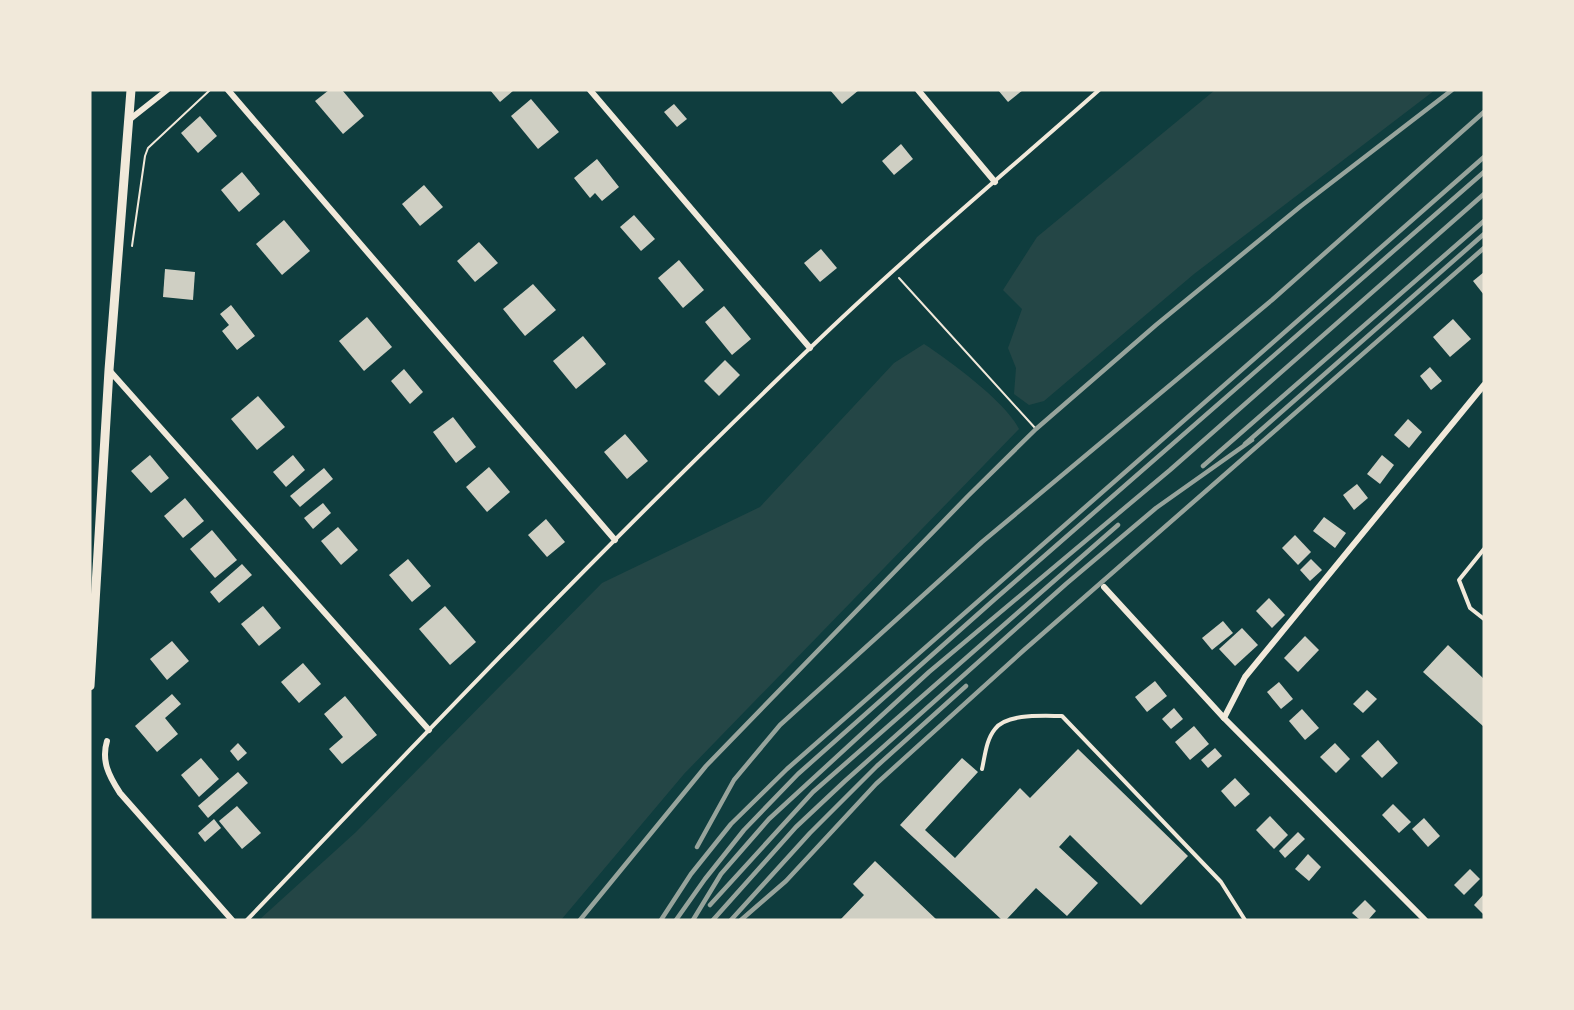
<svg xmlns="http://www.w3.org/2000/svg" width="1574" height="1010" font-family="'Fira Sans',sans-serif">
  <style>
    .green { fill: #244646 }
    .building { fill: #cfcfc3 }
    .lines { fill: none; stroke-linecap: round; stroke-linejoin: round }
    .path { stroke: #f1e9da; stroke-width: 2 }
    .service { stroke: #f1e9da; stroke-width: 4 }
    .minor { stroke: #f1e9da; stroke-width: 6 }
    .secondary { stroke: #f1e9da; stroke-width: 9 }
    .rail { stroke: #97a49c; stroke-width: 4.5 }
  </style>
  <rect width="100%" height="100%" fill="#0f3d3e"/>
  <g class="green">
    <path d="M1215,90H1435L1194,274L1044,401L1029,405L1014,394L1016,368L1008,348L1022,309L1003,290L1037,237Z"/>
    <path d="M924,344C950,361 1006,402 1019,429L684,774L561,920H259L356,832L602,583L760,507L894,363Z"/>
  </g>
  <g class="building">
    <path d="M329,90H342L364,116L343,134L315,101Z"/>
    <path d="M490,90H514L500,102Z"/>
    <path d="M830,90H859L842,104Z"/>
    <path d="M998,90H1023L1008,102Z"/>
    <path d="M531,99L559,132L538,149L511,116Z"/>
    <path d="M674,104L687,119L677,127L664,112Z"/>
    <path d="M200,116L217,136L198,153L181,133Z"/>
    <path d="M901,144L913,159L894,175L882,161Z"/>
    <path d="M597,159L619,187L602,201L595,193L590,198L574,178Z"/>
    <path d="M242,172L260,194L239,212L221,190Z"/>
    <path d="M424,185L443,207L420,226L402,204Z"/>
    <path d="M634,215L655,239L641,251L620,227Z"/>
    <path d="M284,220L310,251L282,275L256,244Z"/>
    <path d="M479,242L498,263L475,282L457,261Z"/>
    <path d="M821,249L837,268L820,282L804,263Z"/>
    <path d="M679,260L704,290L683,308L658,278Z"/>
    <path d="M165,269L195,272L193,300L163,297Z"/>
    <path d="M1484,272V295L1473,281Z"/>
    <path d="M533,284L556,310L525,336L503,309Z"/>
    <path d="M231,305L255,336L237,350L222,331L229,325L220,314Z"/>
    <path d="M724,306L751,339L732,355L705,322Z"/>
    <path d="M367,317L392,347L364,371L339,341Z"/>
    <path d="M1453,319L1471,339L1450,357L1433,337Z"/>
    <path d="M583,336L606,364L576,389L553,361Z"/>
    <path d="M725,360L740,375L719,396L704,381Z"/>
    <path d="M1430,367L1442,381L1431,390L1420,376Z"/>
    <path d="M404,369L423,392L410,404L391,381Z"/>
    <path d="M258,396L285,427L257,450L231,419Z"/>
    <path d="M453,417L476,447L456,463L433,432Z"/>
    <path d="M1408,419L1422,432L1409,448L1394,435Z"/>
    <path d="M625,434L648,461L627,479L604,452Z"/>
    <path d="M150,455L169,478L151,493L131,471Z"/>
    <path d="M293,455L305,470L286,487L273,472Z"/>
    <path d="M1382,455L1394,465L1380,484L1367,474Z"/>
    <path d="M489,467L510,492L487,512L466,487Z"/>
    <path d="M324,468L333,479L300,507L290,496Z"/>
    <path d="M1357,484L1368,498L1354,510L1343,495Z"/>
    <path d="M185,498L204,521L183,538L164,516Z"/>
    <path d="M323,503L331,513L313,529L304,518Z"/>
    <path d="M1324,517L1346,533L1335,548L1313,531Z"/>
    <path d="M546,519L565,542L547,557L528,535Z"/>
    <path d="M338,527L358,550L341,565L321,541Z"/>
    <path d="M212,530L237,560L215,578L190,549Z"/>
    <path d="M1295,535L1311,552L1298,565L1282,548Z"/>
    <path d="M408,559L431,586L412,602L389,575Z"/>
    <path d="M1311,559L1322,570L1310,581L1300,570Z"/>
    <path d="M242,564L252,575L219,603L210,592Z"/>
    <path d="M1269,598L1285,615L1272,628L1256,611Z"/>
    <path d="M263,606L281,628L259,646L241,624Z"/>
    <path d="M445,606L476,642L450,665L419,629Z"/>
    <path d="M1223,621L1233,633L1212,650L1202,638Z"/>
    <path d="M1242,628L1258,645L1235,666L1219,649Z"/>
    <path d="M1305,636L1319,650L1298,672L1284,658Z"/>
    <path d="M172,641L189,661L167,680L150,659Z"/>
    <path d="M1448,645L1484,679V727L1423,672Z"/>
    <path d="M303,663L321,684L299,703L281,682Z"/>
    <path d="M1155,681L1167,696L1147,712L1135,697Z"/>
    <path d="M1279,682L1293,699L1281,709L1267,692Z"/>
    <path d="M1367,690L1377,699L1363,713L1353,704Z"/>
    <path d="M172,694L181,704L165,718L178,734L157,752L135,726Z"/>
    <path d="M345,696L377,735L342,764L329,749L343,737L324,714Z"/>
    <path d="M1174,708L1183,719L1171,729L1162,719Z"/>
    <path d="M1302,709L1319,728L1305,740L1289,721Z"/>
    <path d="M1194,726L1209,744L1190,760L1175,742Z"/>
    <path d="M1378,740L1398,763L1382,778L1361,756Z"/>
    <path d="M238,743L247,753L238,761L230,751Z"/>
    <path d="M1335,743L1350,759L1336,773L1320,757Z"/>
    <path d="M1215,748L1222,756L1208,768L1201,760Z"/>
    <path d="M1078,749L1188,856L1141,905L1070,835L1059,847L1098,883L1067,916L1036,888L1006,920H1002L900,825L962,758L978,772L925,830L955,858L1020,788L1030,798Z"/>
    <path d="M201,758L219,779L199,797L181,775Z"/>
    <path d="M238,772L248,783L208,818L198,806Z"/>
    <path d="M1235,778L1250,794L1235,807L1221,791Z"/>
    <path d="M1393,804L1411,822L1399,833L1382,815Z"/>
    <path d="M237,806L261,833L242,849L219,821Z"/>
    <path d="M1270,816L1288,835L1274,849L1256,830Z"/>
    <path d="M1424,818L1440,836L1428,847L1412,829Z"/>
    <path d="M214,819L221,828L205,842L198,833Z"/>
    <path d="M1298,832L1305,839L1285,858L1279,851Z"/>
    <path d="M1308,854L1321,867L1309,881L1295,869Z"/>
    <path d="M875,861L937,920H840L864,895L853,884Z"/>
    <path d="M1470,869L1480,879L1464,895L1454,885Z"/>
    <path d="M1484,894V915L1474,905Z"/>
    <path d="M1365,900L1376,911L1368,920H1360L1352,913Z"/>
  </g>
  <g class="lines">
    <g class="path">
      <path d="M132,246L145,156L148,148L210,90"/>
      <path d="M899,278L1036,429"/>
    </g>
    <g class="service">
      <path d="M1484,549L1459,580L1470,608L1484,619"/>
      <path d="M982,769C985,756 986,740 995,729C1007,713 1044,716 1062,716L1221,882L1245,920"/>
      <path d="M247,920C431,727 616,534 809,349C902,259 1002,176 1099,90"/>
    </g>
    <g class="minor">
      <path d="M228,90L615,540"/>
      <path d="M590,90L810,348"/>
      <path d="M918,90L995,182"/>
      <path d="M129,120L167,90"/>
      <path d="M109,370L429,730"/>
      <path d="M1104,587L1224,718L1425,920"/>
      <path d="M1224,718L1245,677L1484,385"/>
      <path d="M107,741C101,761 109,776 120,793L232,920"/>
    </g>
    <path class="secondary" d="M90,686L109,370L131,90"/>
    <g class="rail">
      <path d="M1245,444L1484,234"/>
      <path d="M1203,466L1484,221"/>
      <path d="M697,847L734,780L780,725L982,542L1272,300L1484,112"/>
      <path d="M710,905L813,792L1118,525"/>
      <path d="M580,920L706,766L968,496L1036,429L1156,325L1301,206L1452,90"/>
      <path d="M661,920L691,874L731,824L787,769L1484,157"/>
      <path d="M676,920L705,879L744,830L798,774L995,599L1484,172"/>
      <path d="M693,920L721,874L769,819L929,672L1170,470L1484,194"/>
      <path d="M713,920L796,827L845,781L1066,584L1156,508L1252,440"/>
      <path d="M731,920L810,833L877,766L966,686"/>
      <path d="M741,920L786,881L876,784L1024,650L1484,248"/>
    </g>
  </g>
  <rect width="1574" height="1010" fill="none" stroke="#f1e9da" stroke-width="183"/>
</svg>
